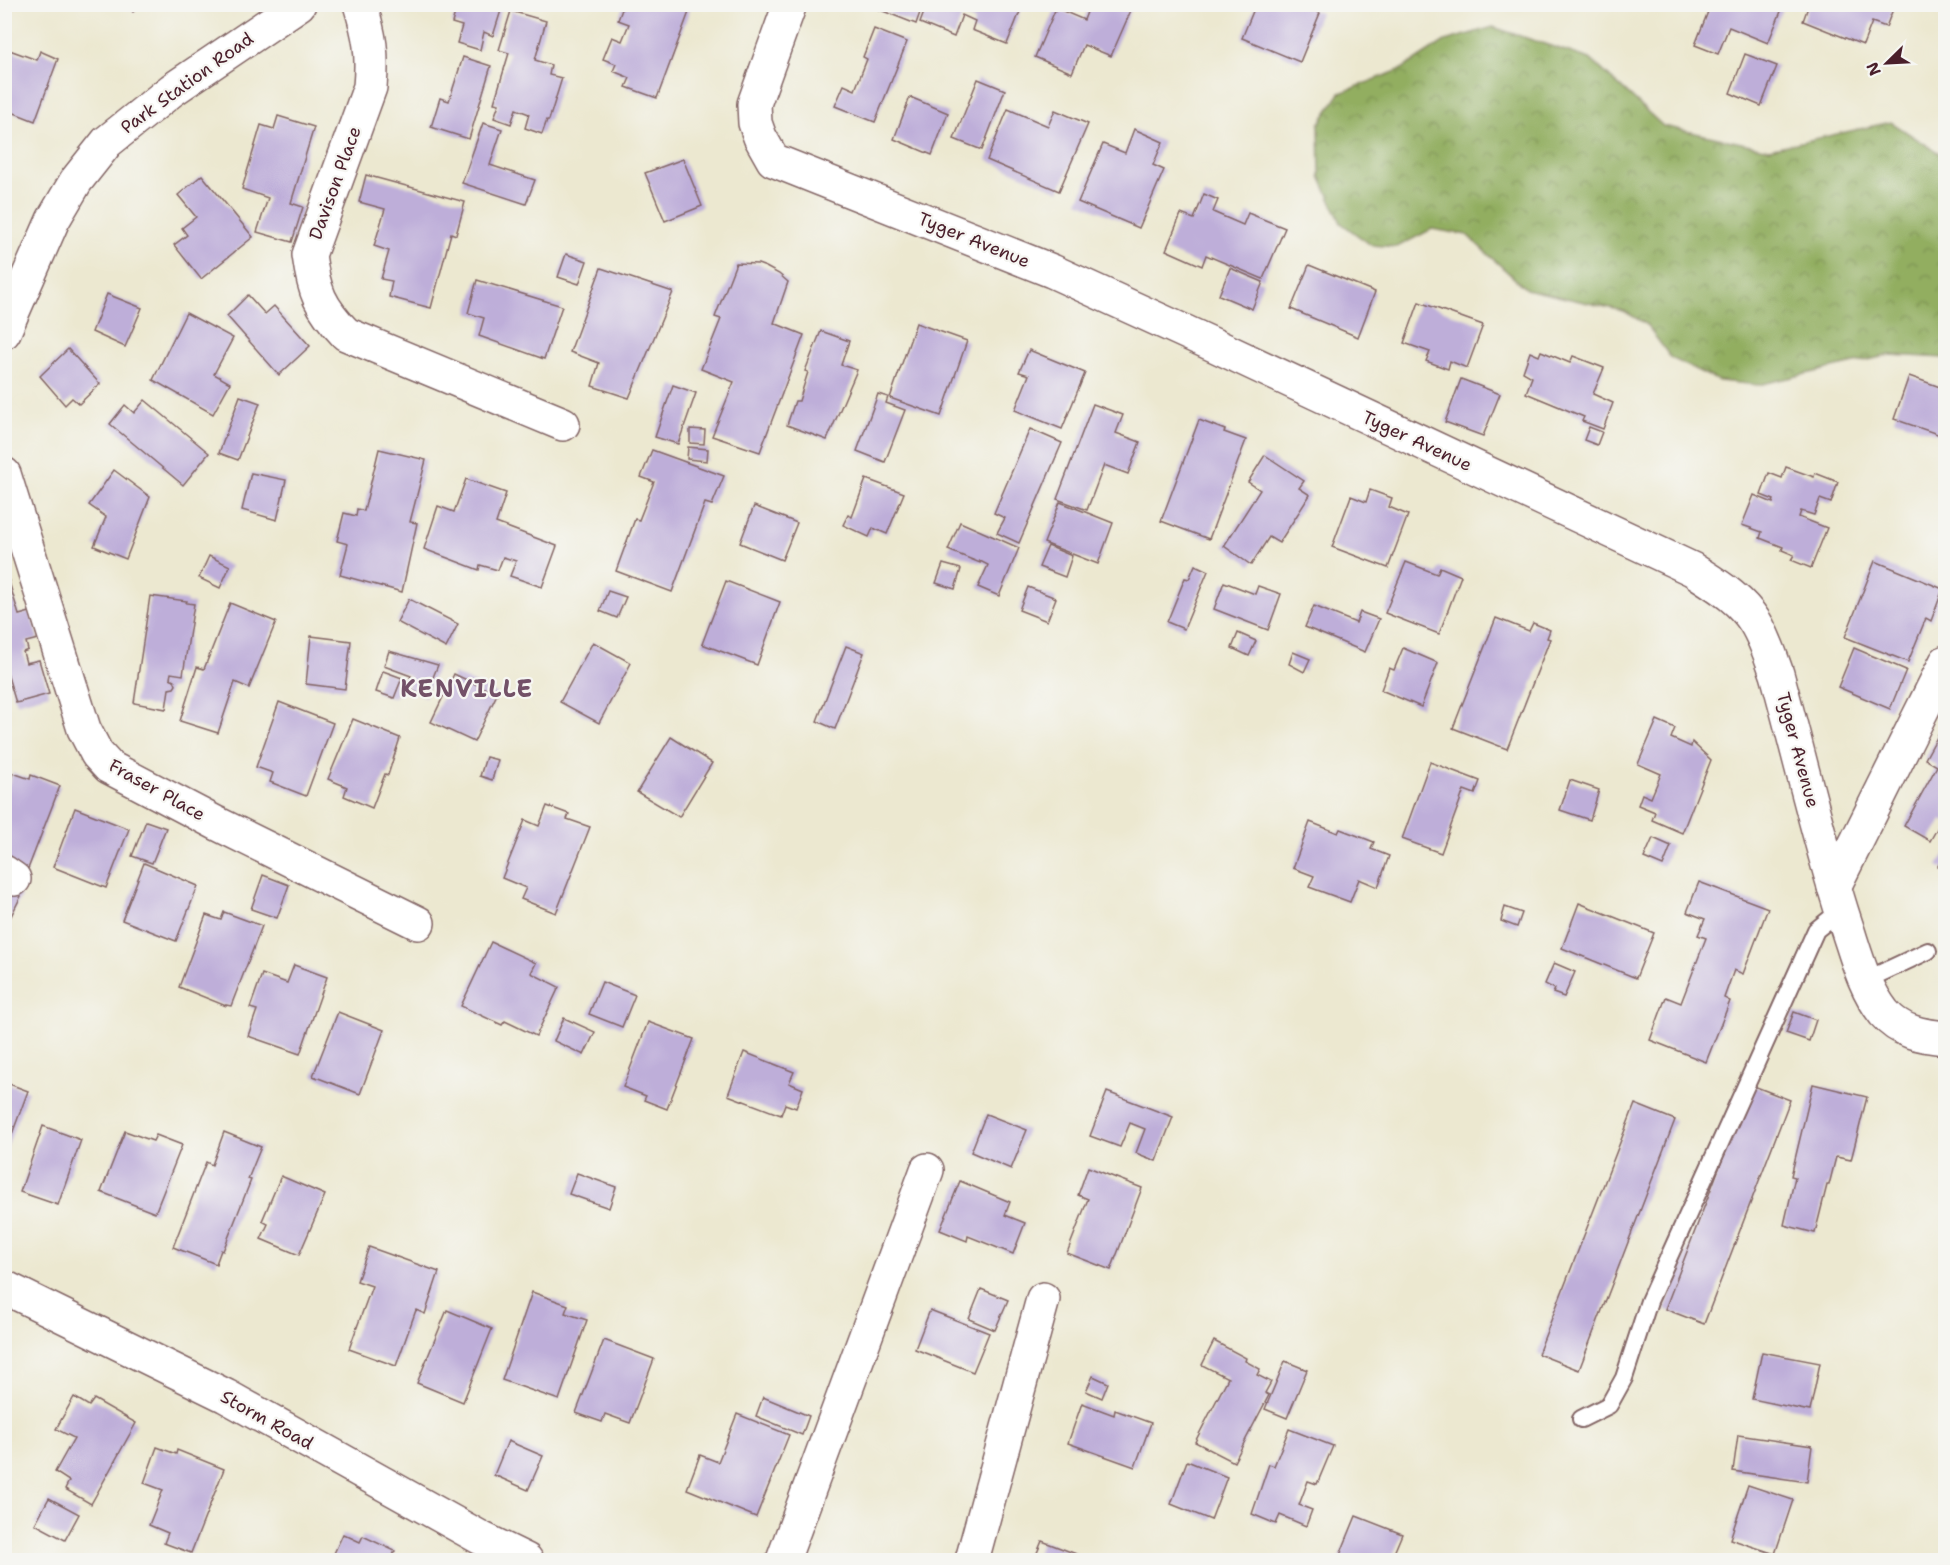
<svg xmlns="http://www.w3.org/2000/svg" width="1950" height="1565" font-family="'Shantell Sans',sans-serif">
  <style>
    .forest { fill: url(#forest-crowns); stroke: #6e6646; stroke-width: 1.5 }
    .building { fill: #beaed9 }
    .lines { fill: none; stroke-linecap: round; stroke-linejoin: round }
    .service-casing { stroke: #836565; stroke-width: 20 }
    .minor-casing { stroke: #836565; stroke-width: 36 }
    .service { stroke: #fff; stroke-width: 16 }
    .minor { stroke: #fff; stroke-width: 33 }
    .labels { text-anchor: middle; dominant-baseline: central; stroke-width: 4.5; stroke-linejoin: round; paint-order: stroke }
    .street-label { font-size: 18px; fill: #4a1f2b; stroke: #f6f6f2 }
    .district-label { font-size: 24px; font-weight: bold; letter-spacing: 1.5px; fill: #735168; stroke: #f6f6f2 }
  </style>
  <defs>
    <pattern id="forest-crowns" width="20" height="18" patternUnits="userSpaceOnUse" patternTransform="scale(1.5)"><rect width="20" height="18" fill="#92ae60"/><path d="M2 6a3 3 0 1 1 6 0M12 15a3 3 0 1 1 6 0" fill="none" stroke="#798d4f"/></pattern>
  </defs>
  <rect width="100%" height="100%" fill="#f6f6f2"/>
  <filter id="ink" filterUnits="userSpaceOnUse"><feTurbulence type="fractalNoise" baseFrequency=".0167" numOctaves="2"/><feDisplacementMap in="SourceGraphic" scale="12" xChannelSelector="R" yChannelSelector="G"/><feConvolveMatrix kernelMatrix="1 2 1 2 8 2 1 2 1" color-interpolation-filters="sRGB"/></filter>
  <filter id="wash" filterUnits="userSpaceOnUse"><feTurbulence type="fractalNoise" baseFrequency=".008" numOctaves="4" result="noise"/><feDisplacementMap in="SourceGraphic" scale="24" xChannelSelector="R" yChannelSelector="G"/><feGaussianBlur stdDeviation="1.35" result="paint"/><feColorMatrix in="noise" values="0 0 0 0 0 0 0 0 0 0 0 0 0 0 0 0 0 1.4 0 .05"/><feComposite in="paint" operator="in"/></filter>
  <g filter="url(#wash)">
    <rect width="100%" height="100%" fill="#ece8d0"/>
    <path class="forest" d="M1493,27L1590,59L1663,126L1769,149L1891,122L1945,157V358L1890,355L1758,385L1719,381L1671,358L1646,324L1624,311L1526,289L1467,235L1432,229L1397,247L1371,245L1341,223L1320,176L1319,124L1340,93L1402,69L1445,41Z"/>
    <g id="blocks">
      <g class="building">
        <path d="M128,4H143L133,12Z"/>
        <path d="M452,4H503L493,36L484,32L480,50L457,43L462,26L452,23L457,6Z"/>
        <path d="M624,4H692L657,98L626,87L630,78L613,71L616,64L603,59L612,37L622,41L629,24L618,20Z"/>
        <path d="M865,4H923L916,24Z"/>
        <path d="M927,4H1023L1007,44L972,30L975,21L962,15L954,37L920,23Z"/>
        <path d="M1090,4H1123L1132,8L1111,56L1084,45L1072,73L1035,57L1056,8L1084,20Z"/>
        <path d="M1256,4H1301L1320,13L1300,62L1242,38Z"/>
        <path d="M1711,4H1784L1768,43L1729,27L1718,54L1695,45Z"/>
        <path d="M1809,4H1895L1886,27L1872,22L1863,45L1803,21Z"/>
        <path d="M511,11L546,21L535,60L551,65L549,75L562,78L549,120H547L542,134L525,128L529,114L516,109L511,124L494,118L499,104L494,103L509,53L499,50Z"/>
        <path d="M874,29L907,42L875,122L835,106L844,85L855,90L867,59L863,57Z"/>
        <path d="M4,48L37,60L40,51L58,59L35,121L4,109Z"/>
        <path d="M1745,54L1777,66L1761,106L1730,93Z"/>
        <path d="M463,57L491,66L469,139L431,127L440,98L449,101Z"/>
        <path d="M978,79L1005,90L982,150L954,139Z"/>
        <path d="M910,97L948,113L932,155L894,139Z"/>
        <path d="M1008,109L1048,126L1055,110L1088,124L1059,191L987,160Z"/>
        <path d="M278,116L314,127L291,203L303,207L292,242L257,232L268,198L242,189L261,125L274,129Z"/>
        <path d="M483,123L502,129L490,165L535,180L526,204L462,183Z"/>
        <path d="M1134,129L1163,142L1153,165L1164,170L1139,228L1078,202L1103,144L1125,153Z"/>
        <path d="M683,159L702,206L665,221L645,173Z"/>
        <path d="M202,175L253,237L201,279L174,245L187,235L182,228L196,217L178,195Z"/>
        <path d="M366,175L465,202L456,235L451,233L431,308L389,297L392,281L381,279L389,251L374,246L385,209L359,202Z"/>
        <path d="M1204,194L1218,200L1213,212L1243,225L1248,213L1285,228L1263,279L1206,255L1202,266L1166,250L1181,214L1194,219Z"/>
        <path d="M566,254L587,261L579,284L558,277Z"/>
        <path d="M736,263L758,264L766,267L779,274L788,282L774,323L804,335L760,452L712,436L734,382L701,369L721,319L715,317Z"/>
        <path d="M1309,265L1375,292L1358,337L1291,309Z"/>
        <path d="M601,268L673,292L629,398L592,386L599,363L570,352Z"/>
        <path d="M1230,268L1263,282L1252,309L1219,295Z"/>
        <path d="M477,280L562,306L544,359L479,336L484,318L468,313Z"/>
        <path d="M107,294L142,308L125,347L92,332Z"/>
        <path d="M248,295L265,314L274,306L310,346L279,375L227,316Z"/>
        <path d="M1419,302L1483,325L1467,368L1450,361L1448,369L1426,361L1430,352L1404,343Z"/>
        <path d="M186,313L233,338L214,374L230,383L213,414L153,380Z"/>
        <path d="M916,323L967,341L941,416L890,398Z"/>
        <path d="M821,331L849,341L841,365L857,370L827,440L787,425L795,401H799L808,372L805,371Z"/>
        <path d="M68,349L100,384L79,404L72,398L65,405L40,376Z"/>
        <path d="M1029,350L1085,373L1062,429L1015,410L1029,375L1019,372Z"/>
        <path d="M1541,351L1570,363L1573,356L1604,368L1593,394L1613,403L1603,429L1582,421L1584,417L1526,393L1532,377L1523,372L1530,352L1539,356Z"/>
        <path d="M1909,376L1940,387L1941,383L1946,384V437L1894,419Z"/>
        <path d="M1461,379L1500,394L1483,436L1445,422Z"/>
        <path d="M673,385L696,393L678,444L655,437Z"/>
        <path d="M878,394L888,397L886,403L905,410L885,462L857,451Z"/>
        <path d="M240,396L260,403L238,460L219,453Z"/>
        <path d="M145,400L209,453L183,485L110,424L125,405L134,413Z"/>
        <path d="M1093,404L1123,415L1116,433L1140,442L1128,474L1104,465L1087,510L1057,499Z"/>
        <path d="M1199,420L1225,430L1224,432L1246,440L1209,539L1161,521Z"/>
        <path d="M1589,427L1602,432L1597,445L1584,440Z"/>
        <path d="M690,429L705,430L704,444L690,443Z"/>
        <path d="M1030,429L1062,443L1019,543L997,533L1005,518L994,513Z"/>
        <path d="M688,447L708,449L707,461L687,459Z"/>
        <path d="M379,449L426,460L410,522L417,523L402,592L340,575L348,544L337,541L344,513L356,516L357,509L364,511Z"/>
        <path d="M652,450L724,476L712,505L705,503L672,592L616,571L635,519L639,520L654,482L641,477Z"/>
        <path d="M1265,455L1304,481L1299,488L1310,495L1279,543L1269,537L1251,565L1224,546L1260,490L1248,482Z"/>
        <path d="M1786,467L1814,477L1815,473L1838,482L1831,503L1820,499L1814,515L1801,511L1799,517L1827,528L1811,568L1791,560L1794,555L1782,550L1783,547L1760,538L1762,532L1742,525L1754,495L1773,503L1774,500L1761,495L1769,473L1782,478Z"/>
        <path d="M114,470L150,497L126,559L94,546L106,517L89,505Z"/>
        <path d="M251,473L286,480L277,520L242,510Z"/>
        <path d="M466,479L506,493L496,523L557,546L542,587L510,576L516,561L503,557L498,570L480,565L479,570L424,549L438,506L454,512Z"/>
        <path d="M866,479L904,493L887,534L873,528L869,537L843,525L848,515L852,517Z"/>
        <path d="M1370,490L1392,498L1389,507L1408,515L1388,568L1332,547L1351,496L1366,502Z"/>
        <path d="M1060,502L1113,523L1098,564L1044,543Z"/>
        <path d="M754,506L797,523L782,560L740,543Z"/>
        <path d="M960,522L1019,548L999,596L978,587L988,565L980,561V563L948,550Z"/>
        <path d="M1048,546L1072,556L1065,577L1039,567Z"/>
        <path d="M209,556L230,566L220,588L199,578Z"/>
        <path d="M1875,561L1943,589L1931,621L1926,618L1908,662L1845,637Z"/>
        <path d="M1406,562L1437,574L1440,567L1461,576L1439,634L1385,613Z"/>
        <path d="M943,564L961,569L955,589L936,583Z"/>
        <path d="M4,565L19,615L30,612L38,639L26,642L28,650L23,652L26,663L39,660L49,694L16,703L7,673L4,674Z"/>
        <path d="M1195,565L1208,571L1184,629L1167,622L1185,578L1189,579Z"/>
        <path d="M726,581L780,602L757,665L702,644Z"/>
        <path d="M1224,582L1255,594L1258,586L1281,594L1268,630L1214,609Z"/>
        <path d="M1028,587L1056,598L1047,621L1019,610Z"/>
        <path d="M608,591L626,597L617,618L600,611Z"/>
        <path d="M150,596L187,601L186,603L194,604L183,675L171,673L170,678L174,680L176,685L174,688L169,689L166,709L134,703Z"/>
        <path d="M409,599L458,624L446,648L397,622Z"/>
        <path d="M230,603L276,622L249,688L235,682L218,733L180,721L197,667L204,669Z"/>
        <path d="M1314,606L1356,623L1360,612L1379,619L1365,652L1305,627Z"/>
        <path d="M1496,618L1529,631L1533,623L1550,630L1547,638L1550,639L1507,749L1453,728Z"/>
        <path d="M1238,633L1256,641L1249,656L1232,648Z"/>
        <path d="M311,636L351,641L345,689L306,684Z"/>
        <path d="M593,642L631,663L599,723L560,702Z"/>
        <path d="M846,646L864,653L835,729L817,721Z"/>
        <path d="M1403,648L1438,663L1421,707L1381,690L1389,668L1394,670Z"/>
        <path d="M1854,648L1906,670L1890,709L1838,687Z"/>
        <path d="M389,651L438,665L425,697L407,688L411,676L384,666Z"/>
        <path d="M1293,652L1310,659L1304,672L1289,664Z"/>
        <path d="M383,671L402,678L394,698L376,692Z"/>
        <path d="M454,674L497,694L474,742L431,722Z"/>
        <path d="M279,702L333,723L306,796L270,782L273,773L256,767Z"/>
        <path d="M353,719L400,738L388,775L385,774L372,808L344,796L347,787L328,779Z"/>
        <path d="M1657,720L1675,728L1671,738L1691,747L1692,742L1711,760L1682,833L1652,820L1655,812L1638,805L1642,794L1651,798L1661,774L1638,764Z"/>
        <path d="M1941,730L1946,733V822L1942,820L1930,841L1904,826L1937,766L1925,759Z"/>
        <path d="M671,737L712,763L679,817L637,792Z"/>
        <path d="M486,757L498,760L492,780L480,776Z"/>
        <path d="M1430,762L1480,781L1475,794L1464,790L1441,853L1402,839Z"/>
        <path d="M13,773L30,779L31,775L60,786L26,874L4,866V796Z"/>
        <path d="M1570,780L1599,790L1590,820L1560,810Z"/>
        <path d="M547,806L569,814L567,819L590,827L556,913L521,899L526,888L502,878L525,820L539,826Z"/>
        <path d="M75,808L129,829L106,888L53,867Z"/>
        <path d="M146,821L166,828L152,863L132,856Z"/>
        <path d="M1310,822L1338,833L1340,829L1374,842L1371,849L1389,856L1378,887L1359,879L1350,902L1309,887L1314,876L1293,868Z"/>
        <path d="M1653,838L1671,846L1663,866L1644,858Z"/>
        <path d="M1946,852V870L1938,866Z"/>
        <path d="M144,863L198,886L176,941L122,920Z"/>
        <path d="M263,875L289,885L277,918L251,909Z"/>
        <path d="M1699,882L1768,908L1743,974L1734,970L1724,998L1730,1001L1706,1062L1650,1040L1666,997L1681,1003L1706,938L1698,935L1705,919L1687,912Z"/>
        <path d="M4,888L21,896L4,930Z"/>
        <path d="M1579,903L1654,933L1636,978L1562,948Z"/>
        <path d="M1505,907L1522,913L1517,927L1501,921Z"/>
        <path d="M224,912L262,926L231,1006L226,1005V1006L179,987L206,915L221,920Z"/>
        <path d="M491,942L536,963L531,973L559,987L536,1036L505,1021L502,1025L461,1006Z"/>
        <path d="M1554,963L1575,972L1564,997L1553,993L1555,989L1545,984Z"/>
        <path d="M294,965L327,977L300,1054L248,1036L257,1010L250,1008L262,974L287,983Z"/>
        <path d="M602,982L635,995L622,1027L589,1014Z"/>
        <path d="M338,1012L384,1030L360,1094L313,1076Z"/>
        <path d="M1794,1012L1816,1020L1809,1041L1786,1033Z"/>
        <path d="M564,1018L595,1032L584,1055L554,1041Z"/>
        <path d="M648,1022L694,1039L667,1109L644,1100L646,1096L623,1087Z"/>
        <path d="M744,1052L794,1072L789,1083L803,1089L796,1108L785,1104L781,1115L728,1095Z"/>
        <path d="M4,1082L28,1091L5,1153H4Z"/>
        <path d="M1813,1084L1867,1097L1851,1160L1836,1157L1829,1185H1827L1815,1233L1784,1225L1795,1177L1791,1176Z"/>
        <path d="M1751,1085L1790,1100L1704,1324L1665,1309Z"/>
        <path d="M1107,1092L1173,1117L1156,1161L1136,1153L1145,1129L1130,1123L1120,1147L1090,1136Z"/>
        <path d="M1635,1104L1675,1120L1579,1370L1538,1354Z"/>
        <path d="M986,1114L1027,1130L1011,1169L971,1152Z"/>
        <path d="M43,1126L81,1140L58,1205L20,1192Z"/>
        <path d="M125,1131L153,1141L156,1135L182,1145L155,1213L101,1192Z"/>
        <path d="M224,1132L261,1147L248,1179L251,1180L223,1251L221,1250L216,1264L173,1247L206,1162L212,1165Z"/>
        <path d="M1088,1167L1142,1188L1111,1270L1067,1253L1088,1199L1078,1195Z"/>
        <path d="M577,1173L616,1187L609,1208L569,1194Z"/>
        <path d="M281,1176L325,1195L299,1255L261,1239L268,1224L262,1221Z"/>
        <path d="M960,1181L1010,1202L1005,1215L1025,1223L1013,1254L968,1236L967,1241L940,1230Z"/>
        <path d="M369,1247L439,1272L425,1314L416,1310L396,1366L349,1349L372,1286L357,1281Z"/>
        <path d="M981,1289L1008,1300L995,1330L969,1319Z"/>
        <path d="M532,1292L568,1305L565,1313L587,1320L559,1400L502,1380Z"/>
        <path d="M447,1310L492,1329L463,1402L417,1383Z"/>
        <path d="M930,1310L989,1333L973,1372L915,1349Z"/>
        <path d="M604,1340L654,1359L630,1423L605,1414L602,1422L576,1413Z"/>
        <path d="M1214,1341L1246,1358L1245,1361L1260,1369L1257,1375L1271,1382L1265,1393L1269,1395L1234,1462L1195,1442L1228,1378L1202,1365Z"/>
        <path d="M1762,1352L1820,1363L1810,1411L1752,1399Z"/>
        <path d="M1285,1361L1307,1370L1287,1418L1265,1409Z"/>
        <path d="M1093,1376L1108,1383L1102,1398L1086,1391Z"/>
        <path d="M74,1397L89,1406L94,1399L136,1423L91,1504L65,1489L69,1481L55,1472L74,1438L56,1429Z"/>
        <path d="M763,1397L809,1416L802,1435L756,1416Z"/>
        <path d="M1082,1403L1114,1415L1115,1410L1151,1423L1135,1467L1068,1443Z"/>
        <path d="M737,1414L789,1435L756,1517L687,1489L700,1455L718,1462Z"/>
        <path d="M1289,1429L1333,1446L1317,1484L1308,1481L1299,1505L1312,1510L1306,1526L1280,1515L1276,1524L1252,1514L1269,1464L1274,1466Z"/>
        <path d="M1738,1435L1812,1446L1807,1482L1733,1471Z"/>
        <path d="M508,1441L543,1456L528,1490L494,1475Z"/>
        <path d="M157,1447L176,1454L177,1450L224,1469L191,1553L164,1543L168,1533L149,1525L163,1490L144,1483Z"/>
        <path d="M1187,1461L1227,1477L1211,1520L1171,1504Z"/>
        <path d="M1748,1485L1793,1500L1775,1554L1730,1539Z"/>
        <path d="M49,1498L79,1514L65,1540L35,1524Z"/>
        <path d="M1356,1516L1402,1534L1391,1560H1338Z"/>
        <path d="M343,1534L360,1542L363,1536L395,1551L390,1560H331Z"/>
        <path d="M1042,1541L1092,1560H1034Z"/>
      </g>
    </g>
  </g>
  <g filter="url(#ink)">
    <use href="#blocks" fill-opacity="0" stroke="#836565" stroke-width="1.5"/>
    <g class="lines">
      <g class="service-casing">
        <g id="service">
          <path d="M1864,981L1928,951"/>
          <path d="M1581,1419L1609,1405L1624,1378L1649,1301L1816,930L1841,910"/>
        </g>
      </g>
      <g class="minor-casing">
        <g id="minor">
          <path d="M360,4C370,36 373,53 370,87L309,255C314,292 320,307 346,334L563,424"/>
          <path d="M790,4L754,104L755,123L760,137L773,160L1052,271L1214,345L1692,569C1715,584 1740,598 1755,622C1765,638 1771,657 1777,674C1800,757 1819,843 1846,925C1856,955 1864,988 1884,1013C1900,1032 1922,1036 1946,1038"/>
          <path d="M4,332L53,220L76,181L107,142L172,90L299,4"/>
          <path d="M4,474L84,729L97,754L109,767L216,823L418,923"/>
          <path d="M4,872L14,879"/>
          <path d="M1834,887L1946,662"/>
          <path d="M4,1287L226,1396L481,1538L526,1560"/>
          <path d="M783,1560L927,1170"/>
          <path d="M972,1560L1043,1299"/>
        </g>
      </g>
      <use href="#service" class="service"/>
      <use href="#minor" class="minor"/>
    </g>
  </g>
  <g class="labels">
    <g class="street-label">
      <text transform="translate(187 83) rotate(-36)">Park Station Road</text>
      <text transform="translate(335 183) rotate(-70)">Davison Place</text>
      <text transform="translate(974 240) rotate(22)">Tyger Avenue</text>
      <text transform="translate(1417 441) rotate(25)">Tyger Avenue</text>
      <text transform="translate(1798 750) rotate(75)">Tyger Avenue</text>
      <text transform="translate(157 790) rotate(29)">Fraser Place</text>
      <text transform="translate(267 1420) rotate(29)">Storm Road</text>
    </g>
    <g class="district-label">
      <text x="467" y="689">KENVILLE</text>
    </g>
  </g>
  <rect width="1950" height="1565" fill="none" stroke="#f6f6f2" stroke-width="24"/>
  <g transform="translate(1887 63) rotate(246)" stroke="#f6f6f2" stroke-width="4.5" paint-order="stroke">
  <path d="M0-4.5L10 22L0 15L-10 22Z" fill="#4a1f2b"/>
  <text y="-9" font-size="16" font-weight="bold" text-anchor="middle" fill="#4a1f2b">N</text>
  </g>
</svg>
